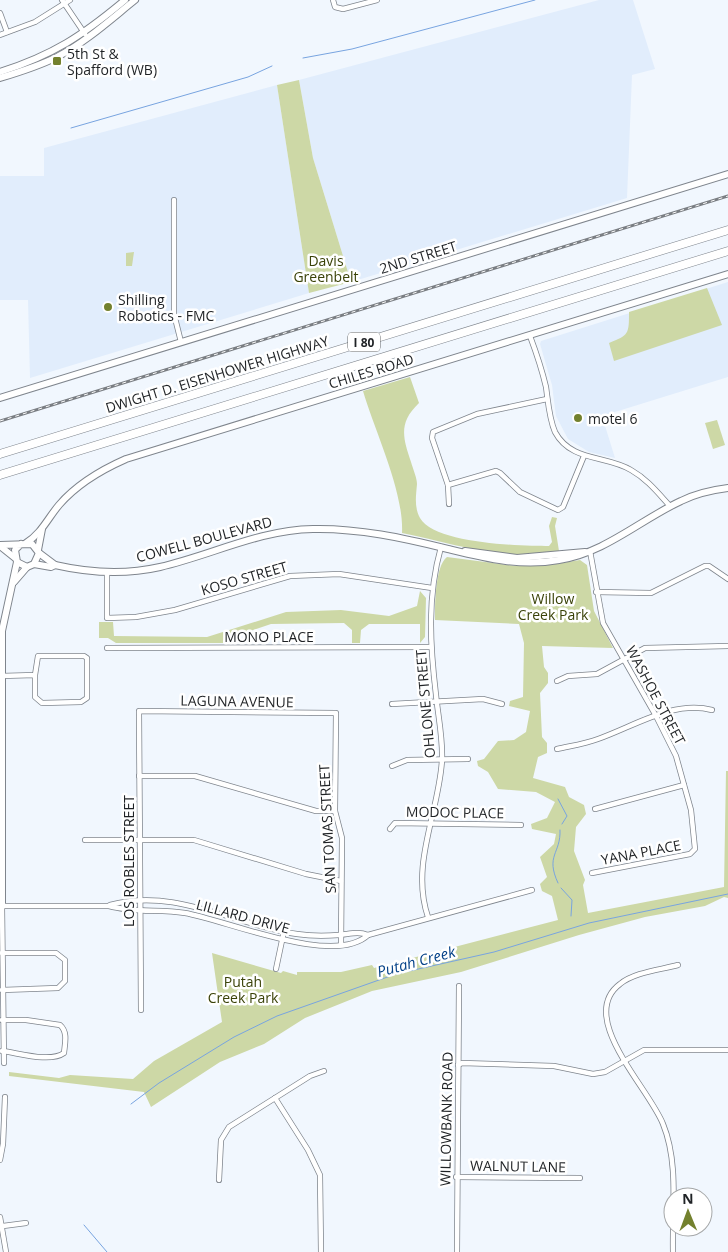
<svg xmlns="http://www.w3.org/2000/svg" width="728" height="1252" font-family="'Open Sans',sans-serif">
  <style>
    .built { fill: #e1edfc }
    .green { fill: #cdd8a6 }
    .lines { fill: none; stroke-linecap: round; stroke-linejoin: round }
    .stream { stroke: #78a4e0; stroke-width: 1 }
    .street-casing { stroke: #7f858d; stroke-width: 6 }
    .secondary-casing { stroke: #7f858d; stroke-width: 8 }
    .highway-casing { stroke: #7f858d; stroke-width: 9 }
    .street { stroke: #fff; stroke-width: 4.5 }
    .secondary { stroke: #fff; stroke-width: 6 }
    .highway { stroke: #fff; stroke-width: 8 }
    .rail-casing { stroke: #7a7e83; stroke-width: 3 }
    .rail { stroke: #fff; stroke-width: 1; stroke-dasharray: 4; stroke-linecap: butt }
    .poi-dot { fill: #73812e; stroke: #fff; stroke-width: 2 }
    .labels { text-anchor: middle; dominant-baseline: central; stroke-width: 5; stroke-linejoin: round; paint-order: stroke }
    .shield { fill: #fff; stroke: #626466; stroke-width: 1 }
    .shield-label { font-size: 12px; font-weight: bold; fill: #1f2225 }
    .poi-label { font-size: 14px; fill: #1f2225; stroke: #fff; text-anchor: start }
    .street-label { font-size: 14px; fill: #1f2225; stroke: #fff }
    .park-label { font-size: 14px; fill: #3a4208; stroke: #fff }
    .water-label { font-size: 15px; font-style: italic; fill: #054288; stroke: #fff }
  </style>
  <rect width="100%" height="100%" fill="#f1f7fe"/>
  <g class="built">
    <path d="M599,0H633L655,69L632,75L627,198L351,282L313,158L299,80Z"/>
    <path d="M277,85L309,293L30,378L28,300H0V176H44V148Z"/>
    <path d="M728,282V377L602,416L615,458L589,452L568,439L556,416L552,385L540,344L541,341Z"/>
  </g>
  <g class="green">
    <path d="M299,80L313,158L351,282L309,293L277,85Z"/>
    <path d="M134,252L132,266H126V253Z"/>
    <path d="M707,288L722,325L614,361L609,343C629,335 629,334 629,312Z"/>
    <path d="M410,377L419,403C398,423 403,438 411,462C413,469 417,478 417,484C416,496 414,507 420,518C435,544 522,546 549,546L552,542L549,526L552,517L557,518L555,526L559,551C508,563 452,543 402,533C404,491 375,432 363,391Z"/>
    <path d="M717,420L725,445L713,449L705,423Z"/>
    <path d="M447,557L516,566L549,565L580,560L587,565L594,611L613,648L542,646L544,667L548,673V683L540,693L542,737L547,743V753L538,757L533,778L565,787L569,797L584,805L586,814L576,827L574,851L585,880L583,885L588,913L724,887L726,771H728V898L724,897L705,906L645,917L579,935L461,972L372,991L305,1018L264,1044L220,1062L151,1107L144,1092L9,1076V1072L59,1078L70,1075L133,1079L154,1061L222,1022L212,953L281,973L283,971L297,975V972H341L372,965L374,968L558,920L552,896L542,891L540,884L547,877L540,857L554,844L556,834L532,829L531,824L547,818L555,802L536,792L498,789L488,772L478,766L477,761L484,759L498,741L514,740L526,732L530,711L509,706L510,701L523,697L524,643L519,624L435,620C435,605 435,566 447,557Z"/>
    <path d="M420,591L426,598L425,637L420,643V624H369L361,630L360,643H352V630L344,623L271,624L223,640V643H116L108,638H99V622H113L114,636L207,637L286,612L341,610L389,616L417,606Z"/>
  </g>
  <g class="lines">
    <g class="stream">
      <path d="M303,58L352,49L535,0"/>
      <path d="M71,128L248,77L272,66"/>
      <path d="M558,799L567,816L562,824"/>
      <path d="M558,883C545,855 561,854 560,830"/>
      <path d="M561,888L572,900L571,916"/>
      <path d="M131,1104L159,1083L234,1037L277,1016L396,974L494,952L589,923L728,894"/>
      <path d="M84,1225L107,1252"/>
    </g>
    <g class="street-casing">
      <g id="street">
        <path d="M62,0L85,34"/>
        <path d="M333,0L335,7L343,9L377,0"/>
        <path d="M0,13L7,32"/>
        <path d="M0,35L35,22L70,0"/>
        <path d="M174,200V314L181,342"/>
        <path d="M530,336C536,352 542,370 546,387C548,401 549,418 555,432C571,462 606,455 631,470C647,479 658,493 670,506"/>
        <path d="M448,485L496,471L500,473L520,492L558,510L563,507L584,456"/>
        <path d="M449,504L448,485L432,438L433,432L477,414L547,399"/>
        <path d="M590,551L603,623L656,716L676,756L691,810L695,849L690,854L592,873"/>
        <path d="M107,573V618L136,617L175,610L290,576L339,574L432,588"/>
        <path d="M596,592L651,593L705,566H709L728,579"/>
        <path d="M107,648L431,647"/>
        <path d="M1,676L35,675V697L42,703L81,702L87,698V658L84,656H38L35,675"/>
        <path d="M557,681L568,676L597,674L645,648L728,646"/>
        <path d="M392,704L483,699L502,704"/>
        <path d="M557,749C570,746 585,744 598,739C635,726 673,700 712,710"/>
        <path d="M392,766L407,760L468,759"/>
        <path d="M139,776H195L316,811H335"/>
        <path d="M595,809L684,785"/>
        <path d="M390,829L395,823L521,825"/>
        <path d="M85,840H194L306,874L341,881"/>
        <path d="M110,905C176,887 234,925 297,934C310,936 325,936 339,935C350,934 358,931 368,935"/>
        <path d="M428,917C410,864 439,813 442,760C443,738 438,716 436,695C430,645 427,597 441,547"/>
        <path d="M276,969L284,931"/>
        <path d="M2,990L58,988L65,981V960L56,953H2"/>
        <path d="M141,1010L139,711L336,713L335,811L342,838L341,944"/>
        <path d="M2,1020H26L60,1025C68,1032 65,1043 64,1053C50,1063 19,1053 2,1051"/>
        <path d="M4,1063L2,906H109C134,913 159,909 185,913C226,920 334,967 368,935L532,890"/>
        <path d="M458,1065L462,1063L554,1066L593,1074L605,1072L644,1050H728"/>
        <path d="M275,1098L308,1150L320,1175L321,1252"/>
        <path d="M0,1160L3,1144L5,1097"/>
        <path d="M456,1177L580,1178"/>
        <path d="M219,1180L221,1140L229,1127L310,1076L324,1071"/>
        <path d="M0,1217L6,1252"/>
        <path d="M3,1226L26,1223"/>
        <path d="M457,1252L459,986"/>
        <path d="M673,1252C672,1211 679,1163 663,1124C649,1088 576,1017 620,984C635,972 660,970 678,965"/>
      </g>
    </g>
    <g class="secondary-casing">
      <g id="secondary">
        <path d="M0,72C53,55 82,36 125,0"/>
        <path d="M0,78C20,72 39,66 57,57C86,42 110,20 135,0"/>
        <path d="M0,398L728,174"/>
        <path d="M26,543C41,534 48,518 59,505C77,484 101,470 126,459L728,274"/>
        <path d="M0,545L32,544L39,553L34,564L27,567L17,562L15,550L21,544"/>
        <path d="M0,546L15,558"/>
        <path d="M38,550L42,529"/>
        <path d="M465,551L517,558L585,552"/>
        <path d="M39,553L55,565"/>
        <path d="M34,564L51,567L55,565C90,573 125,575 160,567C212,555 259,530 313,529C358,528 404,538 448,549C485,558 520,567 559,560C605,553 640,520 681,501C695,494 712,490 728,488"/>
        <path d="M14,582L27,567"/>
        <path d="M0,906H2V631L17,562"/>
      </g>
    </g>
    <g class="highway-casing">
      <g id="highway">
        <path d="M0,454L728,230"/>
        <path d="M0,475L728,251"/>
      </g>
    </g>
    <use href="#street" class="street"/>
    <use href="#secondary" class="secondary"/>
    <use href="#highway" class="highway"/>
    <g class="rail-casing">
      <path id="rail" d="M0,421L728,196"/>
    </g>
    <use href="#rail" class="rail"/>
  </g>
  <g class="poi-dot">
    <rect x="52" y="56" width="10" height="10" rx="2.5"/>
    <circle cx="108" cy="307" r="5"/>
    <circle cx="578" cy="418" r="5"/>
  </g>
  <g class="labels">
    <rect class="shield" x="348" y="332.5" width="32" height="19" rx="4"/>
    <g class="shield-label">
      <text x="364" y="342">I 80</text>
    </g>
    <g class="poi-label">
      <text x="67" y="53">5th St &amp;<tspan x="67" dy="16">Spafford (WB)</tspan></text>
      <text x="118" y="299">Shilling<tspan x="118" dy="16">Robotics - FMC</tspan></text>
      <text x="588" y="418">motel 6</text>
    </g>
    <g class="street-label">
      <text transform="translate(418 257) rotate(-17)">2ND STREET</text>
      <text transform="translate(371 371) rotate(-17)">CHILES ROAD</text>
      <text transform="translate(217 374) rotate(-17)">DWIGHT D. EISENHOWER HIGHWAY</text>
      <text transform="translate(204 539) rotate(-15)">COWELL BOULEVARD</text>
      <text transform="translate(244 578) rotate(-16)">KOSO STREET</text>
      <text x="269" y="636">MONO PLACE</text>
      <text transform="translate(656 695) rotate(62)">WASHOE STREET</text>
      <text transform="translate(237 701) rotate(1)">LAGUNA AVENUE</text>
      <text transform="translate(425 704) rotate(-95)">OHLONE STREET</text>
      <text transform="translate(455 812) rotate(1)">MODOC PLACE</text>
      <text transform="translate(327 829) rotate(-93)">SAN TOMAS STREET</text>
      <text transform="translate(641 852) rotate(-11)">YANA PLACE</text>
      <text transform="translate(128 861) rotate(-90)">LOS ROBLES STREET</text>
      <text transform="translate(243 916) rotate(15)">LILLARD DRIVE</text>
      <text transform="translate(446 1119) rotate(-89)">WILLOWBANK ROAD</text>
      <text transform="translate(518 1166) rotate(1)">WALNUT LANE</text>
    </g>
    <g class="park-label">
      <text x="326" y="260">Davis<tspan x="326" dy="16">Greenbelt</tspan></text>
      <text x="553" y="598">Willow<tspan x="553" dy="16">Creek Park</tspan></text>
      <text x="243" y="981">Putah<tspan x="243" dy="16">Creek Park</tspan></text>
    </g>
    <g class="water-label">
      <text transform="translate(416 961) rotate(-15)">Putah Creek</text>
    </g>
  </g>
  <g transform="translate(688 1212) rotate(359)"><circle r="24" fill="#ffffff" stroke="#a5a7a8"/>
  <path d="M0-4L9 19L0 12L-9 19Z" fill="#73812e"/>
  <text y="-8" font-size="14" font-weight="bold" text-anchor="middle" fill="#1f2225">N</text>
  </g>
</svg>
